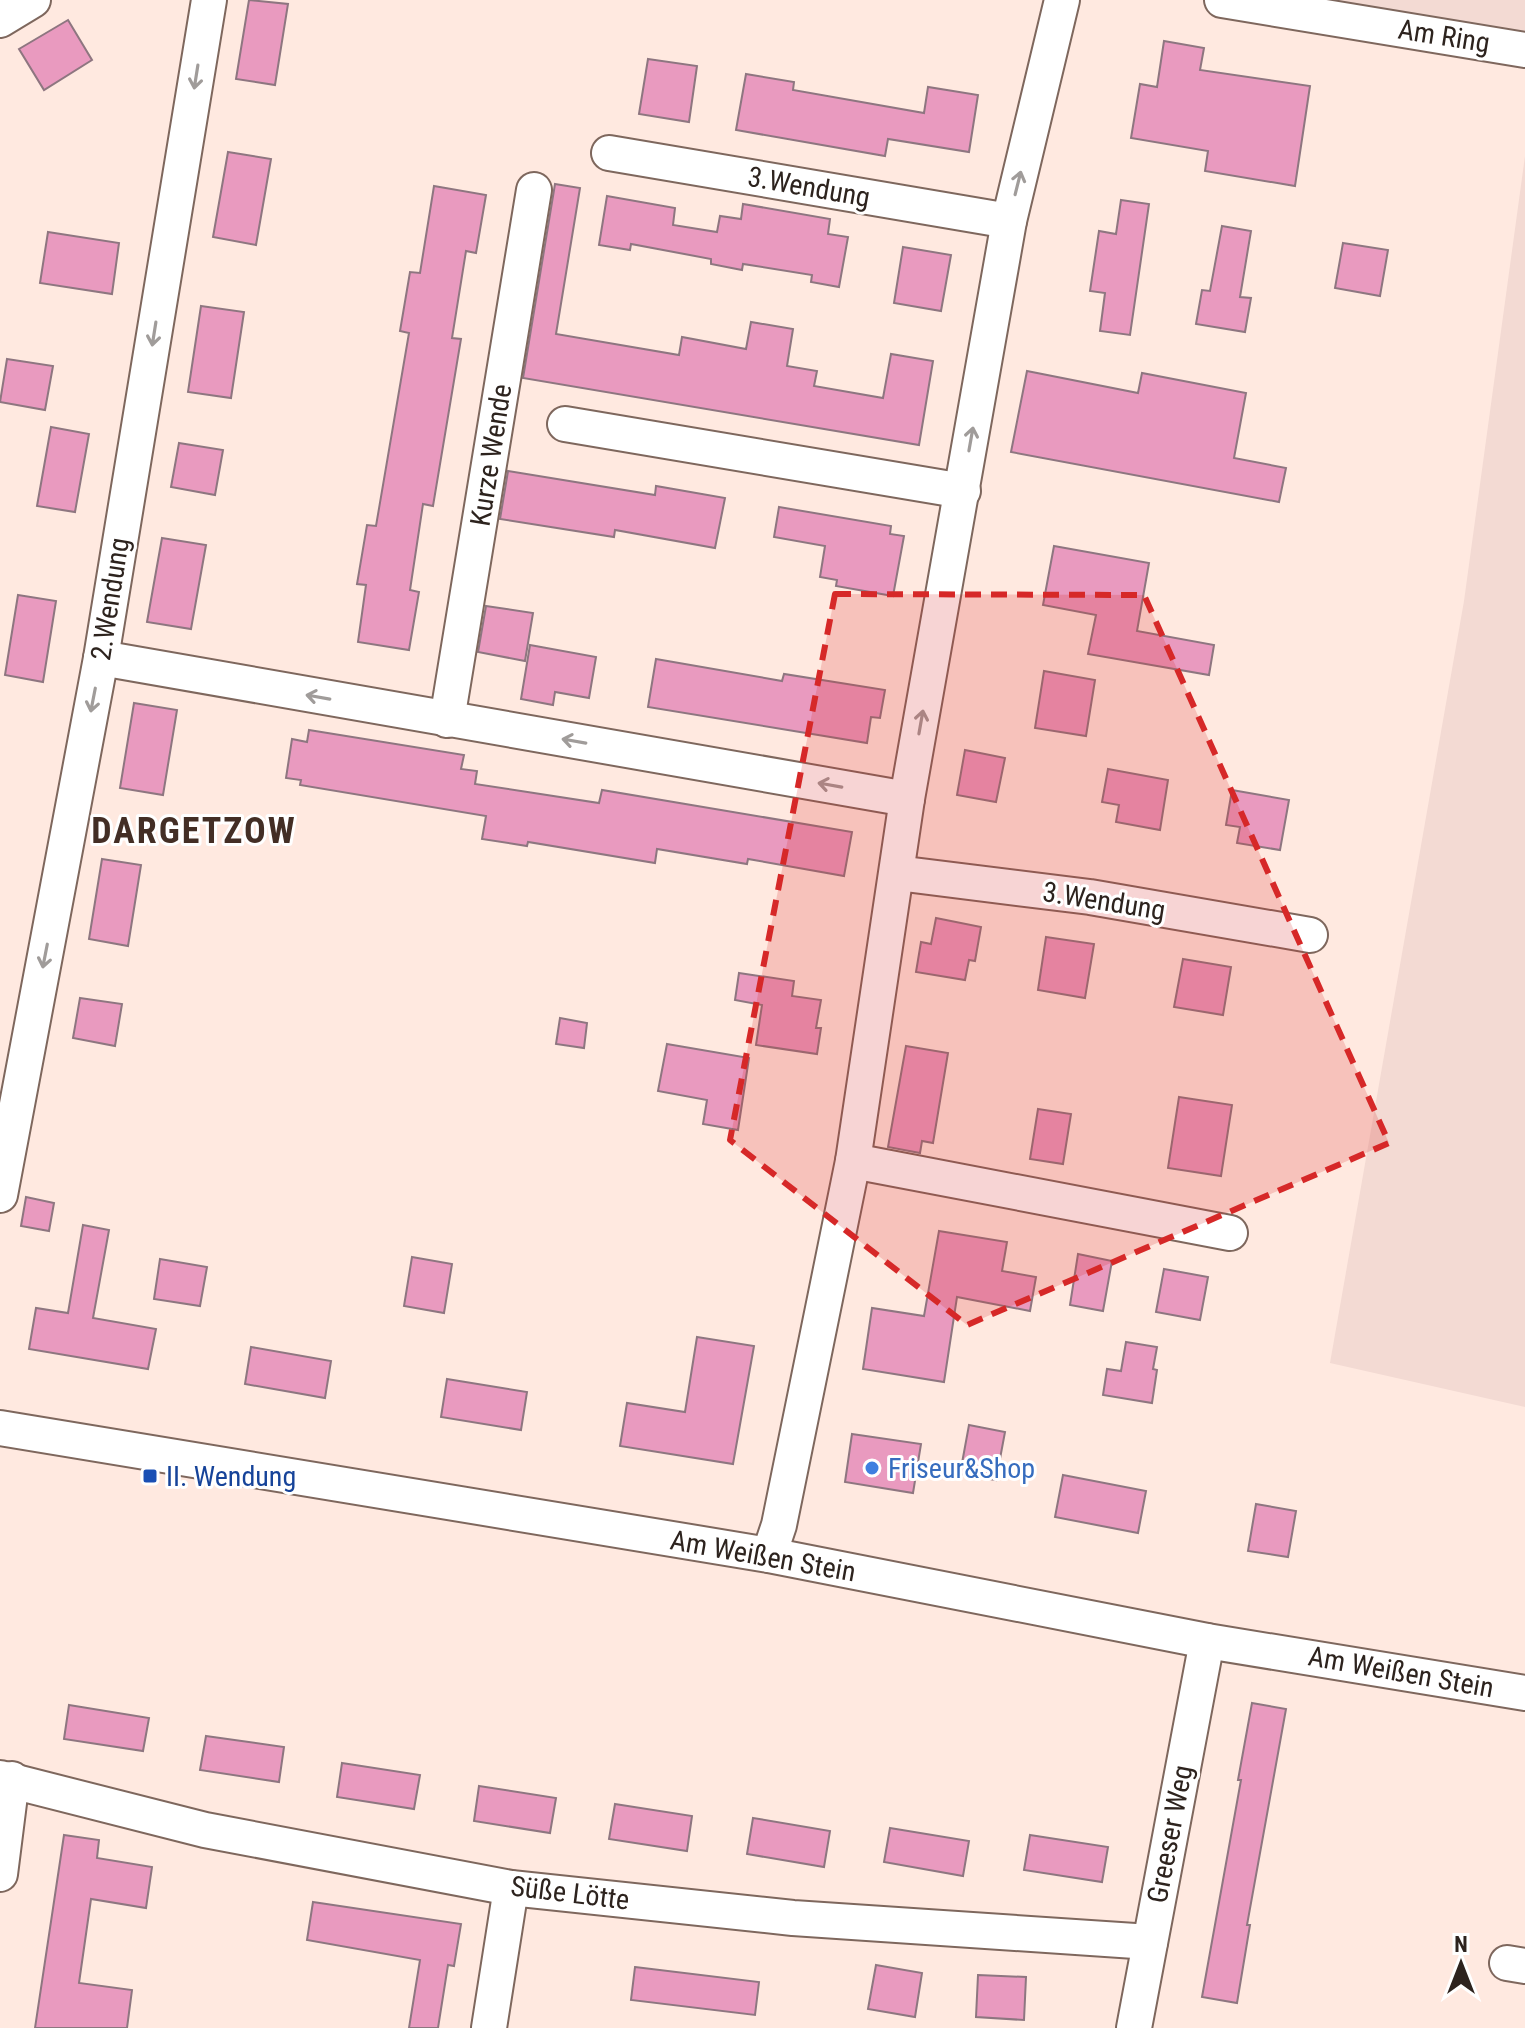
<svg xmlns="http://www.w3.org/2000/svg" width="1525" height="2028" font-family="'Roboto Condensed',sans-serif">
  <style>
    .commercial { fill: #f3dad3 }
    .building { fill: #e99abf; stroke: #8e7680; stroke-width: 2 }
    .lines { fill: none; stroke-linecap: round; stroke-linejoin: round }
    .minor-casing { stroke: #7e675d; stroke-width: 38 }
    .minor { stroke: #fff; stroke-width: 34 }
    .oneway { stroke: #a09c9a }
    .marked { fill: #d62828; fill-opacity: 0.2; stroke: #d62828; stroke-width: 6; stroke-dasharray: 16 10; stroke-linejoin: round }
    .shop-dot { fill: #3f7fe0; stroke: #fff; stroke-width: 3 }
    .transit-dot { fill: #1a4fb4; stroke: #fff; stroke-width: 3 }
    .labels { text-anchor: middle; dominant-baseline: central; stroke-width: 6; stroke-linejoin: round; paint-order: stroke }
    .street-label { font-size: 28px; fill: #2d231e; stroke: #fff }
    .shop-label { font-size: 28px; fill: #366cbe; stroke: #fff; text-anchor: start }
    .transit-label { font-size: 28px; fill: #164399; stroke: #fff; text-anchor: start }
    .district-label { font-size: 36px; font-weight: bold; letter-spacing: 2px; fill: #432e25; stroke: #fff }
  </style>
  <rect width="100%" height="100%" fill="#ffe9e0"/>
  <g class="commercial">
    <path d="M1222,0H1525V50Z"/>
    <path d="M1525,156V1407L1330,1363L1464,601Z"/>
  </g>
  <g class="building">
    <path d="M249,0L288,4L275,85L236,79Z"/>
    <path d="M68,20L92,60L44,90L19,49Z"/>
    <path d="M1164,41L1204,48L1200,70L1310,86L1295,186L1205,171L1208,151L1131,138L1140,84L1157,87Z"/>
    <path d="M648,59L697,66L689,122L639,114Z"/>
    <path d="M746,74L794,82L793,90L924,113L928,87L978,95L969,152L888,139L885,156L736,130Z"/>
    <path d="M228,152L271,159L256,245L213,237Z"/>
    <path d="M555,184L580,188L556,334L679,355L682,337L746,349L751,322L793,329L787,366L817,371L814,386L883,398L891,354L933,361L919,445L523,378Z"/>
    <path d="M434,186L486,195L476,253L466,251L452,338L461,339L433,506L423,504L410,590L419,592L409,650L358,642L366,585L357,584L367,525L376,526L409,333L400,331L410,272L420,273Z"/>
    <path d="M607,196L675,208L673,225L717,232L720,216L741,219L743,204L830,219L828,234L848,237L839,287L811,282L812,275L743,264L742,270L711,264V259L631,244L630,250L599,245Z"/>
    <path d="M1121,200L1149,204L1130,335L1100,331L1105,293L1090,291L1099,231L1116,234Z"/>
    <path d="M1222,226L1251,231L1240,297L1251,298L1245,332L1196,324L1202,290L1210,291Z"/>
    <path d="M48,232L119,243L112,294L40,283Z"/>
    <path d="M1343,243L1388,250L1380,296L1335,288Z"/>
    <path d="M903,247L951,255L941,311L894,303Z"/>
    <path d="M201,306L244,312L231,398L188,392Z"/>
    <path d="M7,359L53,366L45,410L0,402Z"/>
    <path d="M1027,371L1138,393L1142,373L1246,393L1234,458L1286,468L1279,502L1011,452Z"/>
    <path d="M51,427L89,434L75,512L37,506Z"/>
    <path d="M179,443L223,450L215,495L171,487Z"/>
    <path d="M508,471L655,495L656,486L725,498L715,548L615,530L614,537L500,519Z"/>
    <path d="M779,507L891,526L890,534L904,536L893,596L836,586L837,580L820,577L825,546L774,537Z"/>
    <path d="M162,538L206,545L191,629L147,622Z"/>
    <path d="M1054,546L1149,563L1137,631L1214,645L1209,675L1088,654L1096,615L1043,605Z"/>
    <path d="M18,595L56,601L43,682L5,675Z"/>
    <path d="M486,606L533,613L525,661L478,652Z"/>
    <path d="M530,645L596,657L589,698L555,692L553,705L521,699Z"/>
    <path d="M656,659L782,681L784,674L885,690L880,718L871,717L867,743L648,707Z"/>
    <path d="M1044,671L1095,680L1086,736L1035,728Z"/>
    <path d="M134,703L177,710L163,795L120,788Z"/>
    <path d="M309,730L464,755L461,769L477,771L475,784L599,803L602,790L852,832L844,876L748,859L747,864L657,849L655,863L528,842L527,846L482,839L486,816L300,785L301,780L286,778L292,739L307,742Z"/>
    <path d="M965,750L1005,758L996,802L957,795Z"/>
    <path d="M1108,769L1168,780L1160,830L1116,822L1119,805L1102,802Z"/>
    <path d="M1232,790L1289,800L1280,850L1237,843L1240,827L1226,825Z"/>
    <path d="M102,859L141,865L128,946L89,939Z"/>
    <path d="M936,918L981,927L975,961L969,960L965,980L916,972L921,942L931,944Z"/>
    <path d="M1046,937L1094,944L1085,998L1038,990Z"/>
    <path d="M1183,959L1231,967L1223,1015L1174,1007Z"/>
    <path d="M739,973L794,981L792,996L821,1000L816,1028H821L817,1054L756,1045L762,1005L735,1000Z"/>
    <path d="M80,998L122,1004L115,1046L73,1038Z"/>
    <path d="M560,1018L587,1023L584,1048L556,1044Z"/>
    <path d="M667,1044L749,1058L738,1130L703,1124L707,1100L658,1091Z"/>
    <path d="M906,1046L948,1053L933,1143L922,1141L920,1153L888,1147Z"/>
    <path d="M1179,1097L1232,1105L1221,1176L1168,1168Z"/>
    <path d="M1038,1109L1071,1114L1063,1164L1030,1159Z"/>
    <path d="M26,1197L54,1203L49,1231L21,1226Z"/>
    <path d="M83,1225L109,1230L93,1318L156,1329L148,1369L29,1349L36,1308L68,1313Z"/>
    <path d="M939,1231L1007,1242L1002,1271L1036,1277L1030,1311L957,1297L944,1382L863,1369L872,1308L924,1316Z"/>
    <path d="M1078,1254L1112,1261L1103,1311L1070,1305Z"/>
    <path d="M412,1257L452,1264L444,1313L404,1306Z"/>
    <path d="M160,1259L207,1267L200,1306L154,1299Z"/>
    <path d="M1164,1269L1208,1277L1200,1320L1156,1312Z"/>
    <path d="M697,1337L754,1346L733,1464L620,1446L627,1403L685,1412Z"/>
    <path d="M1126,1342L1157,1347L1153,1369L1157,1370L1152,1403L1103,1395L1107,1369L1121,1371Z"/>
    <path d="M251,1347L331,1361L325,1398L245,1384Z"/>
    <path d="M447,1379L527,1392L521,1430L441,1417Z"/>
    <path d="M969,1425L1005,1432L996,1480L960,1474Z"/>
    <path d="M852,1434L921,1444L913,1493L845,1482Z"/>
    <path d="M1063,1475L1146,1491L1138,1533L1055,1517Z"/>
    <path d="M1256,1504L1296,1511L1288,1557L1248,1551Z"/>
    <path d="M1252,1703L1286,1709L1247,1925H1250L1237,2003L1202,1997L1241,1780H1238Z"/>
    <path d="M69,1705L149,1718L143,1751L64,1739Z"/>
    <path d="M206,1736L284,1747L279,1782L200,1770Z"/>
    <path d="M342,1763L420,1775L414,1809L337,1797Z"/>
    <path d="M479,1786L556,1798L550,1833L474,1821Z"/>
    <path d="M615,1804L692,1816L687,1851L609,1839Z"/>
    <path d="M753,1818L830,1831L824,1867L747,1854Z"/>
    <path d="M890,1828L969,1841L963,1876L884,1862Z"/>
    <path d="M64,1835L99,1840L97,1858L152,1867L146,1908L91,1899L79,1983L132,1990L127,2028H35Z"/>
    <path d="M1030,1835L1108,1847L1102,1882L1024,1870Z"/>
    <path d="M313,1902L461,1924L454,1966L448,1965L438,2028H409L420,1960L307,1940Z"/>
    <path d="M876,1965L922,1973L915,2017L868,2009Z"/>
    <path d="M635,1967L759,1982L755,2015L631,2000Z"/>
    <path d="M978,1975L1026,1977L1024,2020L976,2017Z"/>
  </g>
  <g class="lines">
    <g class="minor-casing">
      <g id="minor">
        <path d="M1222,0L1525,50"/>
        <path d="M0,20L33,0"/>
        <path d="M609,153L1009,221"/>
        <path d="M565,424L963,491"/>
        <path d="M101,658L907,799"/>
        <path d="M447,720L534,190"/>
        <path d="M897,873L1090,897L1310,935"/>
        <path d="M853,1161L1230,1233"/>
        <path d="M0,1195L101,658L209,0"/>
        <path d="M0,1428L769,1555L1207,1641L1525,1693"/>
        <path d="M769,1555L779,1525L853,1161L907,799L1009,221L1062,0"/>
        <path d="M0,1778L205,1830L511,1888L793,1918L1150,1942"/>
        <path d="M0,1874L12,1779"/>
        <path d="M1507,1963L1525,1966"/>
        <path d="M489,2028L511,1888"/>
        <path d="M1134,2028L1207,1641"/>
      </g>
    </g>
    <use href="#minor" class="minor"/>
  </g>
  <defs><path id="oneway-shaft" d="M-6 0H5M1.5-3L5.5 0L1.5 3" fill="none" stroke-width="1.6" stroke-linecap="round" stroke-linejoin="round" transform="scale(2)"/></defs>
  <g class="oneway">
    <use href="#oneway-shaft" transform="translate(196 77) rotate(99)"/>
    <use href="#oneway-shaft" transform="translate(1018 183) rotate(-76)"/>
    <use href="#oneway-shaft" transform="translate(154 334) rotate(99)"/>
    <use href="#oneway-shaft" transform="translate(971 439) rotate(-80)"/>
    <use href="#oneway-shaft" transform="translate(318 697) rotate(-170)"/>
    <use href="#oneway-shaft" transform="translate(93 700) rotate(101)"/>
    <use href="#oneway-shaft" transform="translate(921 722) rotate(-80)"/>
    <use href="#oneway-shaft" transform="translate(574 741) rotate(-170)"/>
    <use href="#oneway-shaft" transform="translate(830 785) rotate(-170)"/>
    <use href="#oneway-shaft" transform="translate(45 956) rotate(101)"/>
  </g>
  <path class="marked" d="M835,594L1144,595L1389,1143L967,1325L730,1140Z"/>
  <circle class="shop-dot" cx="872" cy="1468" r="8"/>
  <rect class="transit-dot" x="142" y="1468" width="16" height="16" rx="4"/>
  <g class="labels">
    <g class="street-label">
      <text transform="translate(1444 36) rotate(9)">Am Ring</text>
      <text transform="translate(809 187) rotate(10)">3.Wendung</text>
      <text transform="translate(491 455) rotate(-81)">Kurze Wende</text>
      <text transform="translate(110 599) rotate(-81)">2.Wendung</text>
      <text transform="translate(1104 901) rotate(9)">3.Wendung</text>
      <text transform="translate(763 1556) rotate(10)">Am Weißen Stein</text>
      <text transform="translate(1401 1672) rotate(10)">Am Weißen Stein</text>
      <text transform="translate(1170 1834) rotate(-79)">Greeser Weg</text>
      <text transform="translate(570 1893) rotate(7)">Süße Lötte</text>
    </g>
    <g class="shop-label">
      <text x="888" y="1468">Friseur&amp;Shop</text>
    </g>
    <g class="transit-label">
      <text x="166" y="1476">II. Wendung</text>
    </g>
    <g class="district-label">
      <text x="194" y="831">DARGETZOW</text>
    </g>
  </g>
  <g transform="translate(1461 1964)" stroke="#ffffff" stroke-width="6" paint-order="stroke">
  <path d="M0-6L14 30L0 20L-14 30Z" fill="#2d231e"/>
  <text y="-12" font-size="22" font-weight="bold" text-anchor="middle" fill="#2d231e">N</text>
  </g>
</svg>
